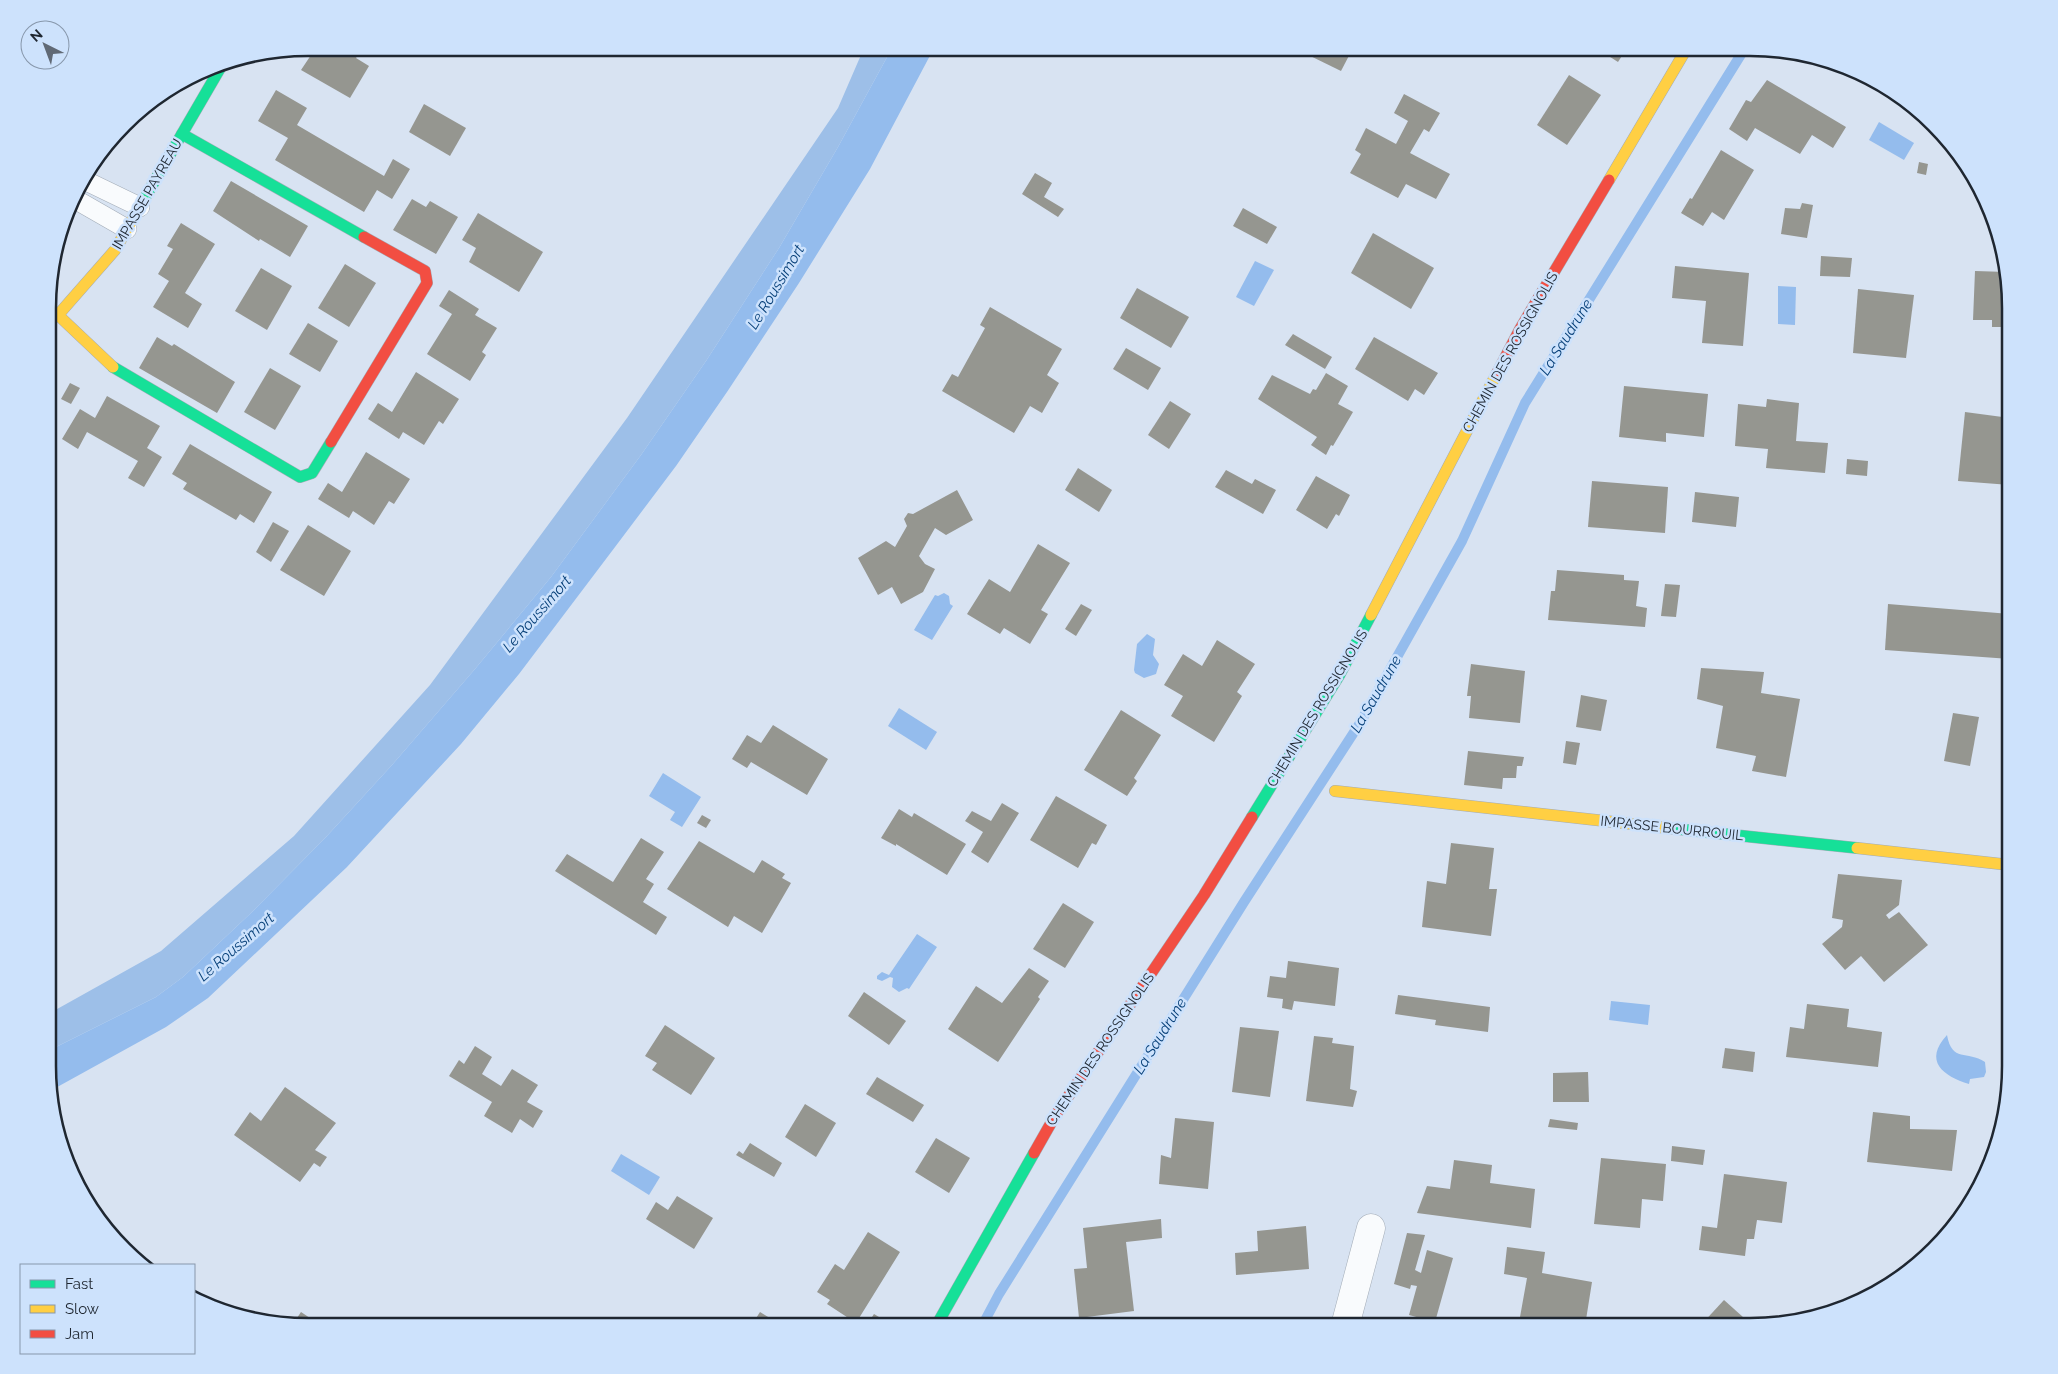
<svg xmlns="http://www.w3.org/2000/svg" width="2058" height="1374" font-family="Raleway,sans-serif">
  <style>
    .forest { fill: #9dbfe8 }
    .water { fill: #94bced }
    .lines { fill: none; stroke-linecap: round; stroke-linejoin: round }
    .stream { stroke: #94bced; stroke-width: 10 }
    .building { fill: #959690 }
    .lane-casing { stroke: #a3acb7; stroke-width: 20 }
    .street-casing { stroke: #a3acb7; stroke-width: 29 }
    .fast-casing { stroke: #a3acb7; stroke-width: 12 }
    .slow-casing { stroke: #a3acb7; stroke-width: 12 }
    .jam-casing { stroke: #a3acb7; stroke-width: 12 }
    .lane { stroke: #f9fbfd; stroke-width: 19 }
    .street { stroke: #f9fbfd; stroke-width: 28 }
    .fast { stroke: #16e098; stroke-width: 11 }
    .slow { stroke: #ffcf43; stroke-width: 11 }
    .jam { stroke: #f24e42; stroke-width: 11 }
    .labels { text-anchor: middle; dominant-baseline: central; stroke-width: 5; stroke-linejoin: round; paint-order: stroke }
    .street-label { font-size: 14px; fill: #1f2731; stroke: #cde2fc }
    .water-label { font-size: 15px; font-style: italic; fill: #074079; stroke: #cde2fc }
    .rim { fill: none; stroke: #1f2731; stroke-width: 2.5 }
  </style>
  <rect width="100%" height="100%" fill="#d8e3f2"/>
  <path class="forest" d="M864,48H892L838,147L779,248L706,361L641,455L551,577L475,669L392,765L326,837L252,912L183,977L156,997L50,1050V1013L161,951L294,836L430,685L627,418L838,108Z"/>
  <g class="water">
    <path d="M892,48H934L870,169L799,283L727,392L676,466L612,551L519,674L461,744L347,867L208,998L166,1027L50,1091V1050L156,997L183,977L252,912L326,837L392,765L475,669L551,577L641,455L706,361L779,248L838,147Z"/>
    <path d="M1879,122L1914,143L1904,160L1869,140Z"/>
    <path d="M1255,261L1274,270L1254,306L1236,297Z"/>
    <path d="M1778,286L1796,287L1795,325L1778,324Z"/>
    <path d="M944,593L949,596L950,604L953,606L932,640L914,630L935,595L938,596Z"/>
    <path d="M1147,634L1155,639L1153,655L1159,664L1156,674L1144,678L1135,673L1134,670L1137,644Z"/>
    <path d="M899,708L937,732L926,750L888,726Z"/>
    <path d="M663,773L701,797L682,827L670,820L675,812L649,796Z"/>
    <path d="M917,934L937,947L909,989L907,988L899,992L892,987L893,978L890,977L882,981L877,979V976L882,972L889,975Z"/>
    <path d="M1611,1001L1650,1005L1648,1025L1609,1020Z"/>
    <path d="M1947,1035C1952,1063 1967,1050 1985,1062L1986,1072L1984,1077L1970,1079L1969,1084C1943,1076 1923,1061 1947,1035Z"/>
    <path d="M621,1154L660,1177L649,1195L611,1171Z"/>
  </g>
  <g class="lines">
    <path class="stream" d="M982,1326L999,1294L1244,902L1360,723L1462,541L1525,403L1745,48"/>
  </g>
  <g class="building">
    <path d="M309,48H345L358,55L356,58L369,66L350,98L301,70L311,55L301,49Z"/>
    <path d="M1294,48H1353L1341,71Z"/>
    <path d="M1596,48H1627L1618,62Z"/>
    <path d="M1569,75L1601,95L1567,145L1537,125Z"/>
    <path d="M1767,80L1846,127L1833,148L1812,135L1800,154L1755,128L1747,141L1729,129L1746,100L1751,102Z"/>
    <path d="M276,90L307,108L297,125L384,176L393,159L410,169L392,199L377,190L364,212L275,160L288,138L258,121Z"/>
    <path d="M1404,94L1440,113L1429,132L1424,129L1410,153L1450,174L1436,199L1406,184L1398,198L1350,173L1361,154L1355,150L1366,128L1396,144L1408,121L1394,113Z"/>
    <path d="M424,104L466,128L450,156L409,132Z"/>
    <path d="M1721,150L1754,170L1724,220L1712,212L1703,226L1681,213L1690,198L1692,199Z"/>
    <path d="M1919,162L1928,164L1926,175L1917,173Z"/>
    <path d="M1035,173L1052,183L1044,197L1064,209L1058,217L1022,194Z"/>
    <path d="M231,181L308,226L290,257L260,239L259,241L213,211Z"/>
    <path d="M412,199L426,207L430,201L458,217L436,254L393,230Z"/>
    <path d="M1802,203L1813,205L1807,238L1781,234L1785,208L1800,209Z"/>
    <path d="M1243,208L1277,227L1267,244L1233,226Z"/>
    <path d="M478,213L543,252L519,292L469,262L476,248L462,240Z"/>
    <path d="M181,223L215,244L185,293L202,304L188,328L153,307L169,281L158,274L173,249L167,246Z"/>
    <path d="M1373,233L1434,268L1411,309L1351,273Z"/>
    <path d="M1821,256L1852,258L1850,277L1820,276Z"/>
    <path d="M345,264L376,283L349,327L318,308Z"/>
    <path d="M1675,266L1749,273L1743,346L1702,343L1706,301L1672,298Z"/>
    <path d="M261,268L292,286L267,330L235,311Z"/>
    <path d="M1975,271L2007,272L2010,292V327H1992V320H1973Z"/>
    <path d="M1137,288L1189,317L1171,348L1120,318Z"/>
    <path d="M1858,289L1914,295L1906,358L1853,353Z"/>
    <path d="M449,290L479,309L475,315L497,328L482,352L486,355L470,381L427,354L452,314L439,306Z"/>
    <path d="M990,307L1062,349L1047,375L1059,383L1042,413L1030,406L1014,433L942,391L952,374L958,377L985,328L980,325Z"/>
    <path d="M308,323L338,341L320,372L289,354Z"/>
    <path d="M1293,334L1332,357L1325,369L1285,345Z"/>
    <path d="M157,337L172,346L174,344L235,382L217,413L139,368Z"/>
    <path d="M1374,337L1438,373L1424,395L1415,389L1408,401L1355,369Z"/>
    <path d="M1126,348L1161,368L1148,390L1113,369Z"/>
    <path d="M270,368L301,386L275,430L244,412Z"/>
    <path d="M416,372L459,399L443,424L439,421L424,445L403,432L399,439L368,419L378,403L392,412Z"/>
    <path d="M1326,373L1348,386L1338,404L1353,412L1333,446L1331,445L1326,455L1311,445L1317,437L1258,399L1272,375L1310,394L1313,389L1316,390Z"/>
    <path d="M70,383L80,388L71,404L61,399Z"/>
    <path d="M1624,386L1708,394L1704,437L1666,433V442L1619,437Z"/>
    <path d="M107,396L160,426L147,448L162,457L144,487L128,478L138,461L87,432L78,449L62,439L80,409L95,418Z"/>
    <path d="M1767,399L1799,403L1796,441L1828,443L1825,473L1766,468L1768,449L1735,446L1738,404L1766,407Z"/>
    <path d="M1170,401L1191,414L1169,449L1148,435Z"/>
    <path d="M1965,412L2010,418V485L1958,481Z"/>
    <path d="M190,444L272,492L254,523L240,514L236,520L183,489L187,483L172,474Z"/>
    <path d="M366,452L410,479L394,504L389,501L374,525L353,511L349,518L318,499L328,483L342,492Z"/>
    <path d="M1847,459L1868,461L1867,476L1846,474Z"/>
    <path d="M1078,468L1112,490L1099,512L1065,490Z"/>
    <path d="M1226,470L1252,484L1255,479L1276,490L1263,514L1215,487Z"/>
    <path d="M1316,476L1350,495L1339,516L1336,514L1327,529L1296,510Z"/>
    <path d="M1592,481L1668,487L1665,533L1588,527Z"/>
    <path d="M957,490L973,520L946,535L935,528L919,556L925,564L935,569L923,592L901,604L892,587L878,595L858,558L886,541L895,547L907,526L904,519L908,513L913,514Z"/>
    <path d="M1695,492L1739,497L1736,527L1692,522Z"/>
    <path d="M273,522L289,531L271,562L256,552Z"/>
    <path d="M308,525L351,551L324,596L280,570Z"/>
    <path d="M1038,544L1070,563L1041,610L1048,614L1030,644L1004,628L1000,634L967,614L989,579L1010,592Z"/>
    <path d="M1557,570L1624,575V580L1639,581L1636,606L1647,608L1645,627L1548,620L1551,591H1555Z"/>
    <path d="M1665,584L1680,585L1676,617L1661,616Z"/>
    <path d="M1081,604L1092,610L1076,636L1065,629Z"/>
    <path d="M1888,604L2010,614V659L1885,650Z"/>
    <path d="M1217,640L1255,664L1237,692L1242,696L1214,742L1171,716L1183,696L1164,685L1183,654L1202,666Z"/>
    <path d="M1471,664L1525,671L1520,723L1469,718L1471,696H1467Z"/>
    <path d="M1701,668L1764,672L1761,693L1800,699L1786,777L1752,771L1756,756L1716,748L1723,706L1697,699Z"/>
    <path d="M1581,695L1607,700L1601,731L1576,727Z"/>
    <path d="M1121,710L1161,735L1134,778L1137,781L1127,796L1084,770Z"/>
    <path d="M1953,713L1979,717L1970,766L1944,761Z"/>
    <path d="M773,725L828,759L807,795L751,762L747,768L732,759L747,735L761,743Z"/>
    <path d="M1566,741L1580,743L1576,765L1563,763Z"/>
    <path d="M1468,751L1524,757L1522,766H1517L1516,778H1503L1502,789L1464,785Z"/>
    <path d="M1056,796L1107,825L1096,845L1092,843L1078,868L1030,840Z"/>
    <path d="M1002,803L1019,813L988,863L971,852L983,832L965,821L972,811L991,821Z"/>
    <path d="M899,809L912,817L914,813L966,844L947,875L896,844V846L881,838Z"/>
    <path d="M702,815L711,820L706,828L697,823Z"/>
    <path d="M641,838L664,852L646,879L654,884L643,902L667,917L656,935L555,871L567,854L613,882Z"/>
    <path d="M699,841L754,873L762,860L785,874L782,878L791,883L762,933L734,916L728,927L667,889Z"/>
    <path d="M1451,843L1494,848L1489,889H1497L1491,936L1422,927L1427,881L1446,884Z"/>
    <path d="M1838,874L1902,880L1899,905L1886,915L1889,919L1899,912L1928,945L1884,982L1861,956L1845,970L1822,944L1842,927L1843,920L1832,918Z"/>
    <path d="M1063,903L1094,922L1065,968L1033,949Z"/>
    <path d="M1288,961L1339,968L1335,1006L1294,1001L1292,1010L1282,1008L1283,999L1267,997L1270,976L1286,978Z"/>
    <path d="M1029,968L1049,981L1038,997L1040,999L998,1062L948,1029L976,986L1002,1003Z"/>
    <path d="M864,992L906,1021L889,1045L848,1016Z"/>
    <path d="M1398,995L1490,1007L1488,1032L1435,1025L1436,1020L1395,1014Z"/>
    <path d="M1807,1004L1849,1009L1847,1027L1882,1032L1878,1067L1786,1057L1790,1027L1804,1029Z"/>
    <path d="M665,1025L715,1058L691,1095L652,1070L657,1063L645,1056Z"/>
    <path d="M1240,1027L1279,1031L1270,1097L1232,1092Z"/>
    <path d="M1314,1036L1333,1038L1332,1043L1354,1046L1350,1089L1357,1091L1353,1107L1306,1101Z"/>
    <path d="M475,1046L492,1057L482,1074L501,1086L512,1069L538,1085L527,1102L543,1111L533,1128L520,1119L512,1133L484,1116L492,1102L449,1076L459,1060L464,1064Z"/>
    <path d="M1725,1048L1755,1052L1753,1072L1722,1068Z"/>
    <path d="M1588,1072L1589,1102H1553V1073Z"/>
    <path d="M877,1077L924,1105L913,1122L866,1094Z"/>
    <path d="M285,1087L336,1123L315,1150L327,1157L320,1167L314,1163L300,1182L234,1135L250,1112L261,1121Z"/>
    <path d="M805,1104L836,1123L816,1157L785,1137Z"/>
    <path d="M1873,1112L1910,1116V1129L1957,1130L1952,1171L1867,1162Z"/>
    <path d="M1175,1118L1214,1122L1208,1189L1159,1184L1161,1155L1171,1158Z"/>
    <path d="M1550,1119L1578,1123L1577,1130L1548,1127Z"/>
    <path d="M936,1138L970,1158L949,1193L915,1172Z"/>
    <path d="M750,1143L782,1163L774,1177L736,1155L739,1151L743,1154Z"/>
    <path d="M1672,1146L1705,1150L1703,1165L1671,1161Z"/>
    <path d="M1601,1158L1666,1164L1663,1201L1642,1199L1640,1228L1594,1224Z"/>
    <path d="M1454,1160L1492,1165L1490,1183L1535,1189L1531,1228L1417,1213L1427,1186L1450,1189Z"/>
    <path d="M1724,1174L1787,1182L1782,1223L1757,1220L1754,1239H1747L1745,1256L1699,1250L1702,1226L1717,1228Z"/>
    <path d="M677,1196L713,1218L694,1249L646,1219L656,1202L668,1210Z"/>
    <path d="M1161,1219L1162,1238L1126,1242L1134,1311L1079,1318L1074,1269L1087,1268L1083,1228Z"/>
    <path d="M1306,1226L1309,1269L1236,1275L1235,1253L1258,1251L1257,1231Z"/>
    <path d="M868,1232L900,1252L856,1323L827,1304L830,1300L817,1292L835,1264L844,1270Z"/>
    <path d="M1407,1233L1425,1235L1415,1270L1421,1273L1427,1250L1453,1258L1435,1322L1409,1315L1417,1286L1411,1285L1410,1289L1394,1284Z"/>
    <path d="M1507,1247L1545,1252L1542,1273L1592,1282L1585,1326H1564L1520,1317L1527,1278L1504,1274Z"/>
    <path d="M1724,1300L1753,1326H1700Z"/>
    <path d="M301,1312L322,1326L293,1324Z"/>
    <path d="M760,1312L783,1326H751Z"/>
    <path d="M874,1314L894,1326H866Z"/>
  </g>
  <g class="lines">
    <g class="lane-casing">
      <g id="lane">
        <path d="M84,180L140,207"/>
        <path d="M73,198L127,229"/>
      </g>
    </g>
    <g class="street-casing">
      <path id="street" d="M1345,1326L1371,1228"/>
    </g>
    <g class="fast-casing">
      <g id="fast">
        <path d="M182,134L364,237"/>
        <path d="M143,201L222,65"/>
        <path d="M113,367L300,477L312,473L331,442"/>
        <path d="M1252,817L1340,674L1371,615"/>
        <path d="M1668,828L1857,848"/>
        <path d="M936,1326L1034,1153"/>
      </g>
    </g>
    <g class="slow-casing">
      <g id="slow">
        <path d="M1609,180L1687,48"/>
        <path d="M113,367L58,315L115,250L143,201"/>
        <path d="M1371,615L1496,375"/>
        <path d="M1335,791L1668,828"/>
        <path d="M1857,848L2010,865"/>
      </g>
    </g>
    <g class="jam-casing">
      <g id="jam">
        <path d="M1496,375L1520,329L1609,180"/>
        <path d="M331,442L427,283L425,271L364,237"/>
        <path d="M1034,1153L1055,1116L1204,895L1252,817"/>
      </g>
    </g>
    <use href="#lane" class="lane"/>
    <use href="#street" class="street"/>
    <use href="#fast" class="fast"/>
    <use href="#slow" class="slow"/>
    <use href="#jam" class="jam"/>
  </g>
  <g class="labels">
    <g class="street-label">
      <text transform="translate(147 194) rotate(-60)">IMPASSE PAYREAU</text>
      <text transform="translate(1510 352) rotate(-61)">CHEMIN DES ROSSIGNOLIS</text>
      <text transform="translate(1317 708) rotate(-59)">CHEMIN DES ROSSIGNOLIS</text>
      <text transform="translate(1672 828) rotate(6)">IMPASSE BOURROUIL</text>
      <text transform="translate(1100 1049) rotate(-56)">CHEMIN DES ROSSIGNOLIS</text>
    </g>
    <g class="water-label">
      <text transform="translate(776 287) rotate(-59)">Le Roussimort</text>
      <text transform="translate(1566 337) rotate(-58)">La Saudrune</text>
      <text transform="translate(537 614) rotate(-49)">Le Roussimort</text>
      <text transform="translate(1376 694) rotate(-60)">La Saudrune</text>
      <text transform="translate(236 947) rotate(-41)">Le Roussimort</text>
      <text transform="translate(1160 1036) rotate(-58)">La Saudrune</text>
    </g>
  </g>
  <path d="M0 0H2058V1374H0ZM308 56H1750A252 252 0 0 1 2002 308V1066A252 252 0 0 1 1750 1318H308A252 252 0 0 1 56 1066V308A252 252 0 0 1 308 56Z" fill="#cde2fc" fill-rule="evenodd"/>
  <path class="rim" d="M308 56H1750A252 252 0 0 1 2002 308V1066A252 252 0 0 1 1750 1318H308A252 252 0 0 1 56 1066V308A252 252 0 0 1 308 56Z"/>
  <rect x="20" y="1264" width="175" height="90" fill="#cde2fc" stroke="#8797ab"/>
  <rect x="30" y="1280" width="25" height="8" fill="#16e098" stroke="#8797ab"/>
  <text x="65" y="1289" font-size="15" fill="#1f2731">Fast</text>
  <rect x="30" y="1305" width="25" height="8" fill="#ffcf43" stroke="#8797ab"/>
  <text x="65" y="1314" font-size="15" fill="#1f2731">Slow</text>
  <rect x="30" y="1330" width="25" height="8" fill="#f24e42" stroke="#8797ab"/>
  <text x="65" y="1339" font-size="15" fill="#1f2731">Jam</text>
  <g transform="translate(45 45) rotate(318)"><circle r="24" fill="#cde2fc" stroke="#8797ab"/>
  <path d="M0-4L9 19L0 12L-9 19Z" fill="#606975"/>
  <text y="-8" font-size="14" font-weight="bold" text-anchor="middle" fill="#1f2731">N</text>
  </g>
</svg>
